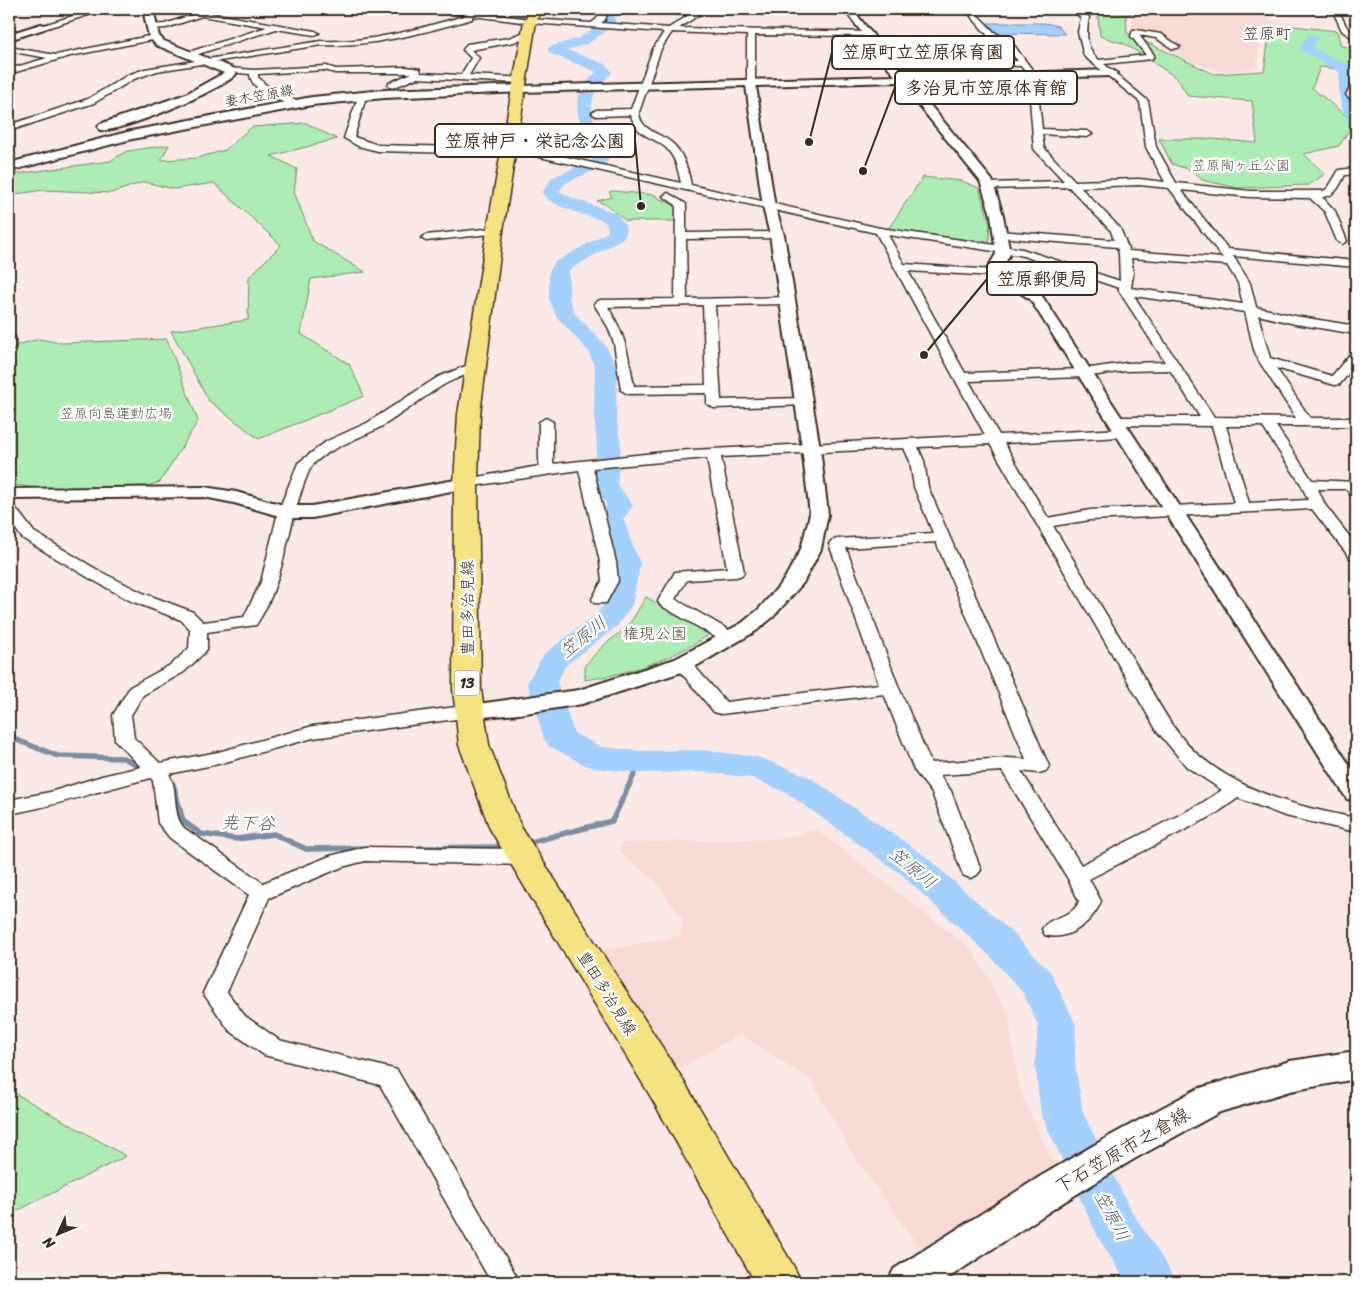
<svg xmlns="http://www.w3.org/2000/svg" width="1365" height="1291" font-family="Sriracha,'Klee One',sans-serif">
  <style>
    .built { fill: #f7d9d5 }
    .green { fill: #adecb4; stroke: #748b69 }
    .water { fill: #a3d0fd; stroke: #798ea4 }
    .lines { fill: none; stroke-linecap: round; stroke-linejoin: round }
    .stream { stroke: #798ea4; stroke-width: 5.5 }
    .river { fill: #a3d0fd; fill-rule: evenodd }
    .minor-casing { stroke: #3b2a1e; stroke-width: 3 }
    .tertiary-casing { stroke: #3b2a1e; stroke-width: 4 }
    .secondary-casing { stroke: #3b2a1e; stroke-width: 4 }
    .primary-casing { stroke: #3b2a1e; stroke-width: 3 }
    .minor { fill: #fff; fill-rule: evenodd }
    .tertiary { fill: #fff; fill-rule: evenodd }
    .secondary { fill: #fff; fill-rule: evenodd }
    .primary { fill: #f7e281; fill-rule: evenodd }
    .labels { text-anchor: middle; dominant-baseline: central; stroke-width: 5; stroke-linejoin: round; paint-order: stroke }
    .far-street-label { font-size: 14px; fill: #3b2a1e; stroke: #fff }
    .far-park-label { font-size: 14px; fill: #585a44; stroke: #fff }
    .shield { fill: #fff; stroke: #766a62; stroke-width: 1 }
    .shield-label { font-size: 15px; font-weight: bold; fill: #3b2a1e }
    .far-quarter-label { font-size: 16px; fill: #3b2a1e; stroke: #fff }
    .street-label { font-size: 16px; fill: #3b2a1e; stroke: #fff }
    .park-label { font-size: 16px; fill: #585a44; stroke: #fff }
    .water-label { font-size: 18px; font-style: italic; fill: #5a5c61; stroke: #fff }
    .near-street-label { font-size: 19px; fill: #3b2a1e; stroke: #fff }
    .leader { fill: none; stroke: #3b2a1e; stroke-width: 2 }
    .callout-dot { fill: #3b2a1e; stroke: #fff; stroke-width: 2 }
    .callout { fill: #fff; stroke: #3b2a1e; stroke-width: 2 }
    .callout-label { font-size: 18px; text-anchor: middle; font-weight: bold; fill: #3b2a1e }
  </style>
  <rect width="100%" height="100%" fill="#fae9e6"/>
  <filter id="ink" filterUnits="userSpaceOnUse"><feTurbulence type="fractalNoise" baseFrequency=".02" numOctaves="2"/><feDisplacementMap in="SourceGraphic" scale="10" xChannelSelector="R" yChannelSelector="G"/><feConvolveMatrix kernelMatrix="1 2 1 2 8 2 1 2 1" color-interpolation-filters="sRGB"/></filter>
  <g filter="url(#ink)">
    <g class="built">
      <path d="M1146,9H1294L1266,18L1289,25L1259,37L1257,67L1238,71H1219L1185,59L1152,38L1133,34L1131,16Z"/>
      <path d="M817,830L972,950L1008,1014L1020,1092L1056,1169L924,1254L851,1152L812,1081L740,1034L669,1074L594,952L680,936L683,920L656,882L620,852L622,843L780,839Z"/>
    </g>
    <g class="green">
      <path d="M1097,9H1142L1126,15L1127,33L1214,74L1264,71L1269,36L1294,26L1337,31L1341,46L1356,49V71L1320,67L1312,88L1354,122L1339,146L1304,154L1325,174L1309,185L1238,188L1202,180L1194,171L1172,164L1159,139H1213L1257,143L1252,101L1188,96L1177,78L1125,44L1100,36Z"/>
      <path d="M306,123L337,139L271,156L297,169L294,192L313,241L365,272L311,279L301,334L349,364L364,396L259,439L209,401L171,331L248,320L249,277L281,245L214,183L174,189L144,182L111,193L44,190L9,195V175L110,161L127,151L169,145L161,160L197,158L225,150L252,127Z"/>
      <path d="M923,177L962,181L979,188L990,223L989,241L969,240L888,229Z"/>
      <path d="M612,191L656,195V197L676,206V221H626L607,205L597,201L612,197L609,192Z"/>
      <path d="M39,339L61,343L167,339L198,421L160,482L147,486L42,489L9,484V355L17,345Z"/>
      <path d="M646,597L710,634C674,659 628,674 585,680V665L603,646L629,625Z"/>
      <path d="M9,1090L126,1156L9,1215Z"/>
    </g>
    <path class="water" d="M987,23H1045L1058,26L1065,34L998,33Z"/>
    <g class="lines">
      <g class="stream">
        <path d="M9,737L58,756L123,758L145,768"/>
        <path d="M173,784L183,821L201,834L237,839L274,834L306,849L366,848"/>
        <path d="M531,842L612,821L640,762"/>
        <path d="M419,848L497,847"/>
      </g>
      <g class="river">
        <path d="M602,9H614L615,23L613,26L587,44L567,50L605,64L612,71C610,77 603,80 599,86C582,111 598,130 613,151L605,166L565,183L559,191L572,198L616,213L625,225L626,234L623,238L569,270V299L575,314L606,346L617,368L616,414L621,446L617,484L633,506L623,519L640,564L632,605L617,626L566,665L557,682L574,733L601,747L640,751L703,750L758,757L809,777L925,856L1015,935L1051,973L1076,1025L1075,1064L1083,1113L1130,1209L1168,1267L1175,1282H1126L1098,1237L1041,1114L1035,1064L1038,1025L1023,993L989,955L901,874L787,793L752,778L703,772L640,773L594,768L583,764L549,746L544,739L527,682L544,654L597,614L604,604L614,564L597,518L607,505L593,484L597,446L594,414L595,368L589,352L556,316L549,299V272L555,262L608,232L607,225L604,221C587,215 551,207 542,193L553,177L593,160L597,151C577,125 565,95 597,72L549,53L548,50L549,47L579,38L603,22Z"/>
        <path d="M1312,34L1318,38L1312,48L1348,65L1354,74C1351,92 1356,109 1356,127L1351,126C1340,110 1337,93 1340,74L1338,71L1299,49L1308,35Z"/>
      </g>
      <g class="minor-casing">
        <g id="minor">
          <path d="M96,9H107L44,29L37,27Z"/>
          <path d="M171,9H186L315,31L319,33L315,35L276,29L189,57H186V53L267,27L202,16L166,28L148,29V25L165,24L194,14Z"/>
          <path d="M428,9H448L530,19L591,23C598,19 600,16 598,9H604L607,14L605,20L601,23L669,28L689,15L649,11L645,9L696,12L700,14L679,28L870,32L871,34L867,36L755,35V84L751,87L747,84V35L672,32L661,49L639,112C640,133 664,133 675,146C685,158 688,170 691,185L880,228L1022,249L1120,281L1119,254L1117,247L999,237L994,234L999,231L1114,240L1111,231L1069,187L988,189L983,186L988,183L1064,181L1034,149L1028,75L1021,66L966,64L943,75L941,80L934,78L936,72L965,60L1018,61L1007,48L988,36L965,9H972L994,32L1013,44L1036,75L1042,129L1087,131L1092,134L1087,137L1042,134L1044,148L1075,181L1139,179L1165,182L1146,147L1140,102L1084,56L1078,32L1081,18L1071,9H1078L1089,17C1086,33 1085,49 1099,60L1146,55L1131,36L1133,30H1136L1161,34L1180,47L1173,49L1156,38L1139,35L1154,55L1152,59L1104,64L1148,101L1156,147L1176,183L1250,191H1323L1328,188L1339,170L1356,168V174L1345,175C1339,186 1336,196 1322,197L1335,211L1347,241L1342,244L1337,241L1325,212L1310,198L1250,197L1181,190L1228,249L1356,261V267L1233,256L1250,283L1256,307L1295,316L1356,326V334L1295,324L1258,315L1270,358L1332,376L1351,353L1356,352V364L1340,384L1335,385L1276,368L1310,418H1356V426H1276L1312,480L1356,482V498L1351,496L1347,489H1318L1325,505L1356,545V560L1350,558L1312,509L1090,520L1053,526C1081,573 1109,619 1137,666C1156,697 1173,735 1202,758C1246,794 1302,808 1356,818V832L1285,816L1238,798L1214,815L1089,879L1101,901C1093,922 1068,942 1045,935L1042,929C1050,915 1073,919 1079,901L1068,879L1002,771L939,775L951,791L981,870L977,875L970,878L963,875L932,793L914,770L884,694L721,714L714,712L674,664L677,660L683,659L689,660L726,702L879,684L829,544L831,541L837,539L933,533L914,487L910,461L904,448L721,457L744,572L742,575L736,577L687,580L675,599L736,634L739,638L736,642L730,643L724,642L660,605L658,601L675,572L727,568L707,458L593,468L616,562L618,581L606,603H594L592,599L602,581L600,562L579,470L466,487L461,486L459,483L461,480L539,466V422L546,418L553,422V464L673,451L985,435L876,233L531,155L378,151L358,146L344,138L357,100L353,96L357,93L365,100L354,137L378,145L531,149L681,183C678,170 676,159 668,150C656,136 637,139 631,115L596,116L592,113L596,110L631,109L653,49L664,32L530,23L472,16V19C423,33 372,47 321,45L157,71L134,79L94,103L9,131V125L88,99L128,75L145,69L321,41C371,43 419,29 467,15L432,11ZM1139,185L1169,188L1223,258L1129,251L1120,228L1080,187ZM888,235L1020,255L1119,288V291L1165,362L1126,363L1083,369L965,373L908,271L994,276L1000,273L994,270L904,264ZM1131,258L1227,265L1238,283L1243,304L1131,288L1133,274ZM1134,296L1245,312L1254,350L1259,361L1296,418L1214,417ZM1170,370L1200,417H1115L1108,421L1115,425L1212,426L1234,503L1090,510L1048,518L1004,443L1123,437L1130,433L1123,429L999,435L969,381L1083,377L1126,371ZM1226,426H1262L1301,484L1308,500L1249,503ZM990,444L1157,731L1187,767L1222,790L1199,805L1081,865L1021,771L1039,773L1046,771L1049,766L928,487L924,461L918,447ZM936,542L1026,759L1007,758L931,763L899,688L846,548Z"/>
          <path d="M847,9H931L927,11L850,13H847Z"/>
          <path d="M1332,9H1338L1346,26L1356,35V40L1342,31Z"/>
          <path d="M529,30H532V34L514,42L471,50L479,58L469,75L524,78V82L521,83L417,78L392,88L388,85L389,83L412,73H335L325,70L258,74V77L272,91L301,102V106L298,107C284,103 250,91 250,74L229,72L225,70L229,68L254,70L326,66L336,69L406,67L420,69L421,73L461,75L471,58L463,50L467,44L509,38Z"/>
          <path d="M154,35H157V39L70,56L9,74V69L47,58L9,51V47L56,55Z"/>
          <path d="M1354,85L1356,86L1355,95L1356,104L1346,95L1351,86Z"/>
          <path d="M668,193L686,204V233L777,232L782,235L777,238L686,239L687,299L790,297L792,300L786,304L715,305L721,400L802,398L807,399L809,402L807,405L714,408L707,404V393L628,394L621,390L614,343L608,327L594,304L600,300L675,299L676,205L663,196ZM703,305L706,385L634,386C628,354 626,336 608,307Z"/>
          <path d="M495,228L500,231L499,233L426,241L421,238L426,235Z"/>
          <path d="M9,333L15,337V348L9,352Z"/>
          <path d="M476,362L481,363L482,366L481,369C470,373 459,377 449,382C426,394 403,414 379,428C362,437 316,453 309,471C287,520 287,579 256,625L207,632V649L204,653L184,672L143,695L131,715L134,738L160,763L218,752L313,726L471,705L478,707L480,711L478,715L471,717L313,738L218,764L169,774C179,791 171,813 184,828L263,883L330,856L365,847L522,849L529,852L532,857L529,862L522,865L365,861L342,867L269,898L227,992L245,1016L279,1040L397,1070L520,1282H491L380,1085L264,1055L229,1030L203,993L249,895L170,838L158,823L153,781L151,778C103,789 57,806 9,814V800L50,792L102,776L141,767L115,740L113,715L130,687L172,664L189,648L190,629L181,620L131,601L89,578L22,538L9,519V504L14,506L34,532L101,572L143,593L193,612L203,622L244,617L261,582L278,512L298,463L327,441L367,423L438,377Z"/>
        </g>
      </g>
      <g class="tertiary-casing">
        <g id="tertiary">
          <path d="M844,9H852L906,76L1112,70L1117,73L1112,76L910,81L992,180L1003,215L1010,254L1001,270L1042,296L1356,775V801L1347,799L1030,299L986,271L996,254L991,215L980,181L900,82L756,86L775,207L784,235L820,448L828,514L821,549L803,583L773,617L756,631L691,669L582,704L519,714L471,718L463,716L460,711L463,706L579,690L675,659L742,623L759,609L784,580L801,549L810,514L802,448L770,235L763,207L746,86L520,92L515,89L520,86L895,76Z"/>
          <path d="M41,24L44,25V29L9,40V34Z"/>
          <path d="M466,478L472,479L475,483L472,487L312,518H286L234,503L204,497L9,499V489L204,487L236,492L287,506H312Z"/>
        </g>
      </g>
      <g class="secondary-casing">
        <g id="secondary">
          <path d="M143,9H153L159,36L164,41L233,68L236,74C224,89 118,134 100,130L98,127L100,124L186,94L224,73L156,45L149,37Z"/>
          <path d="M520,85L524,86L526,89L524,92L384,98L312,105L132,139L9,171V163L131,131L312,97L384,90Z"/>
          <path d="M1356,1051V1079L1290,1091L1220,1112L1134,1159L1067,1200L942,1282H888L894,1269L1041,1176L1108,1137L1197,1089L1290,1061Z"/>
        </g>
      </g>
      <g class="primary-casing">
        <path id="primary" d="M531,9H543L536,21L503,231L480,414L478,483L481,689L489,745L521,827L680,1075L794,1267L801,1282H755L652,1099L490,829L459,745L453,689L454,483L458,414L487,231L524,21Z"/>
      </g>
      <use href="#minor" class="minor"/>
      <use href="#tertiary" class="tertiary"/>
      <use href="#secondary" class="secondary"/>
      <use href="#primary" class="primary"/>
    </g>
  </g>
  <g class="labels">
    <g class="far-street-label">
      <text transform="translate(259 96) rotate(-10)">妻木笠原線</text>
    </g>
    <g class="far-park-label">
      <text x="1241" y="165">笠原陶ヶ丘公園</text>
      <text x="116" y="413">笠原向島運動広場</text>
    </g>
    <rect class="shield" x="454.5" y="670.5" width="25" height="25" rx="4"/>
    <g class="shield-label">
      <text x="467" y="683">13</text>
    </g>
    <g class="far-quarter-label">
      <text x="1267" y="33">笠原町</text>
    </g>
    <g class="street-label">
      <text transform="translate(467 608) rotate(-90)">豊田多治見線</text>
      <text transform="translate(607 993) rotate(58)">豊田多治見線</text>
    </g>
    <g class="park-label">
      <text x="655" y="633">権現公園</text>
    </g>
    <g class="water-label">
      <text transform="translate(583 637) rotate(-39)">笠原川</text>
      <text transform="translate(248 823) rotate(2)">尭下谷</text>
      <text transform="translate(913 868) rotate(39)">笠原川</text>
      <text transform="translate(1112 1216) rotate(62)">笠原川</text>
    </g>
    <g class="near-street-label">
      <text transform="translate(1122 1150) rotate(-30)">下石笠原市之倉線</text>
    </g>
  </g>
  <path class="leader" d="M809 142L832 52M863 171L895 87M641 206L635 140M924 355L987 279"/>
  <g class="callout-dot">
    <circle cx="809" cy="142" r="5"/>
    <circle cx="863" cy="171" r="5"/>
    <circle cx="641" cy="206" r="5"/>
    <circle cx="924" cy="355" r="5"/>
  </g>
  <g class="callout">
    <rect x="832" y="36" width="182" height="33" rx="5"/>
    <rect x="895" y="71" width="182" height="33" rx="5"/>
    <rect x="435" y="124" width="200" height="33" rx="5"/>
    <rect x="987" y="262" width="110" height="33" rx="5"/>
  </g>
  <g class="callout-label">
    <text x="923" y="58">笠原町立笠原保育園</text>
    <text x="986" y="94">多治見市笠原体育館</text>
    <text x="535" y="147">笠原神戸・栄記念公園</text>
    <text x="1042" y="285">笠原郵便局</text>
  </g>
  <rect width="1365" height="1291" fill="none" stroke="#fff" stroke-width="30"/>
  <rect x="15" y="15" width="1335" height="1261" fill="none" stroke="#3b2a1e" stroke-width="2" filter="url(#ink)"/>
  <g transform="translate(58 1234) rotate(226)" stroke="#ffffff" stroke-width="4" paint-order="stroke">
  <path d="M0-4L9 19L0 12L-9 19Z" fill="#3b2a1e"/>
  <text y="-8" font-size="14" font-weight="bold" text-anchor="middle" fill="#3b2a1e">N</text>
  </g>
</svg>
